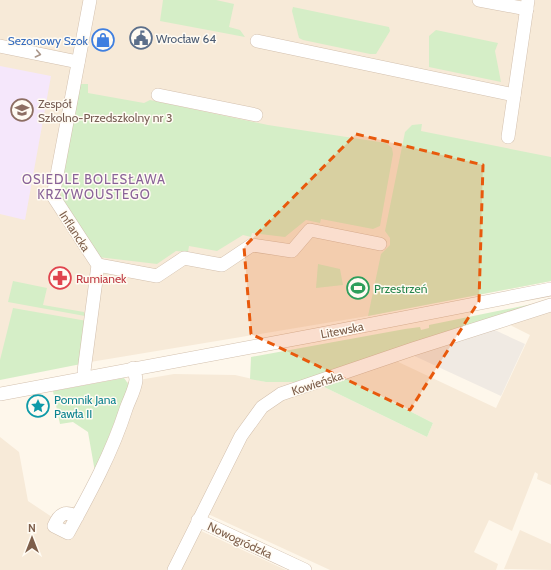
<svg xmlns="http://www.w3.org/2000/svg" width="551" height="570" font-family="Cabin,sans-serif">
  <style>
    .residential { fill: #f7ead8 }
    .industrial { fill: #f0eae3 }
    .education { fill: #f5e7fb }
    .green { fill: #d5eec7 }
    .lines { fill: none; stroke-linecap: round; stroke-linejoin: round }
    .minor-casing { stroke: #d3c0ae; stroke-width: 14 }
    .minor { stroke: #fff; stroke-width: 13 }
    .oneway { stroke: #aa9689 }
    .marked { fill: #e8590c; fill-opacity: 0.2; stroke: #e8590c; stroke-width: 3; stroke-dasharray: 8 5; stroke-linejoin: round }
    .labels { text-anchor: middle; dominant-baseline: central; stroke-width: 3; stroke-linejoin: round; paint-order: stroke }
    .service-label { font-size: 12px; fill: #4e5e75; stroke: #fffbf3; text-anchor: start }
    .shop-label { font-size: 12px; fill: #366cbe; stroke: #fffbf3; text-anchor: end }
    .education-label { font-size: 12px; fill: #785e54; stroke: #fffbf3; text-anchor: start }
    .street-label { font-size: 12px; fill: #7d5e4a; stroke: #fffbf3 }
    .health-label { font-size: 12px; fill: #be3a42; stroke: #fffbf3; text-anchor: start }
    .leisure-label { font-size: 12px; fill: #27864d; stroke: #fffbf3; text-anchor: start }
    .culture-label { font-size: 12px; fill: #0d838f; stroke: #fffbf3; text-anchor: start }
    .neighbourhood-label { font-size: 13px; letter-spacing: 1px; fill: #896398; stroke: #fffbf3 }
  </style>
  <rect width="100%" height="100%" fill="#fef7eb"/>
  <g class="residential">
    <path d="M0,0H551V281L362,317L0,377Z"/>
    <path d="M551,311V485L537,479L538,474L535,472L512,531L489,520L474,552L498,564L496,570H330L208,514L263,408L318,384L427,437L433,423L343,377L392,359L496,408L530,335L508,324Z"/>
    <path d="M174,374L235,375L266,382H299L240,428L167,570H0V437L19,452L28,501L52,517L58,511L73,507L78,503L97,468L129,385L127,382Z"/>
    <path d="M199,530L286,570H179Z"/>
    <path d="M520,530L551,544V570L504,569Z"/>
  </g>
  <path class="industrial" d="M488,327L525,344L501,396L408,353Z"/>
  <path class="education" d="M0,66L51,76L25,220L0,214Z"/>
  <g class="green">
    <path d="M163,0H216L234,4L229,27L240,30L245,37L160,21Z"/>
    <path d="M293,7L389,27L390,31L376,54H370L303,40L299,38L292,11Z"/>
    <path d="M436,30L498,43L495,51L501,82L429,67V36Z"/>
    <path d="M78,84H88V93L144,103L150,100L268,125L386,143L392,148L393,154L380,226L373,229L321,219L320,223L306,220L285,237L252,233L251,237L243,235L217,251L189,246L188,252L176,251L157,264L98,257L61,198L65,153Z"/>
    <path d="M422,124L421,131L551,157V281L368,316L381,254L390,245V238L385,231L405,132L412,125Z"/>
    <path d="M318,264L340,269L343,285L316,288Z"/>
    <path d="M13,281L47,288L43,305L84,312L85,316L8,302Z"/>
    <path d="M542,302L298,382H266L250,379L251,357L405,329L420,327L421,330L429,328V325Z"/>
    <path d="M13,308L87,321L81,364L0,380V360Z"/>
    <path d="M343,377L433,423L427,437L318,384Z"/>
    <path d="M124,378L129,385L95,472L88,432L73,422L60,424L53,391Z"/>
  </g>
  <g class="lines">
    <g class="minor-casing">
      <g id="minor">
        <path d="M479,0L527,9"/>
        <path d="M257,41L514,95"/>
        <path d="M0,46L78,62"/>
        <path d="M158,95L256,115"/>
        <path d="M508,137L528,0"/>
        <path d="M98,265L157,276L184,258L222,265L252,245L292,251L310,230L380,244"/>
        <path d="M86,377L84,371L98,265L53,196L90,0"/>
        <path d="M0,394L316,335L551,289"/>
        <path d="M77,517C65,510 59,514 54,526L68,533C90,493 112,453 126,409C129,400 135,390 136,380C136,376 134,372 133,368"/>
        <path d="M198,520L305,570"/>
        <path d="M174,570L241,436L262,407L281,394L413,349L551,305"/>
      </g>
    </g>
    <use href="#minor" class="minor"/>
  </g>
  <defs><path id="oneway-chevron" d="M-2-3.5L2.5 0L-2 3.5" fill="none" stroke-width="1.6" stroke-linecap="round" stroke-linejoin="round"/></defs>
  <use class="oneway" href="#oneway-chevron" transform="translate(38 54) rotate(12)"/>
  <path class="marked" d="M356,134L483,165L479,301L410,410L251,334L244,247Z"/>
  <defs>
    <g id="civic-ring" transform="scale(1.15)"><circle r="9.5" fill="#fffbf3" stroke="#5c6f8a" stroke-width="1.5"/><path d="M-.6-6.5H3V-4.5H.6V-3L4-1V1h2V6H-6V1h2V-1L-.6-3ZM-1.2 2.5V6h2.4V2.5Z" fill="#5c6f8a"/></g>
    <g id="shop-ring" transform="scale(1.15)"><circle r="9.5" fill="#fffbf3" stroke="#3f7fe0" stroke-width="1.5"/><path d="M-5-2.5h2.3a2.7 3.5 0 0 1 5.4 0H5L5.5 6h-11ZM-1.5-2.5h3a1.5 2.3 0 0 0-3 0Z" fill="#3f7fe0"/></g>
    <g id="school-ring" transform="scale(1.15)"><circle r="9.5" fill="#fffbf3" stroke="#8d6e63" stroke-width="1.5"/><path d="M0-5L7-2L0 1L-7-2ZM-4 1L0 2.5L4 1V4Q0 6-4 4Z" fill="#8d6e63"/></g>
    <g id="pharmacy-ring" transform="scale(1.15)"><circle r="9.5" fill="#fffbf3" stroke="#e0444e" stroke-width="1.5"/><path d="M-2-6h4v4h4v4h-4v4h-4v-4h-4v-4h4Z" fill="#e0444e"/></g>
    <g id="stadium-ring" transform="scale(1.15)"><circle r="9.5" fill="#fffbf3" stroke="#2e9e5b" stroke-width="1.5"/><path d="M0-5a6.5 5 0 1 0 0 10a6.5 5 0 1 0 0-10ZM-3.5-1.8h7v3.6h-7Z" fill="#2e9e5b"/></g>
    <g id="sight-ring" transform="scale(1.15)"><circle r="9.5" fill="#fffbf3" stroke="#0f9aa8" stroke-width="1.5"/><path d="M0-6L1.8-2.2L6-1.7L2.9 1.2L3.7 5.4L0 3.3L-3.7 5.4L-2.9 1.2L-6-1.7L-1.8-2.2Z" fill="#0f9aa8"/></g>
  </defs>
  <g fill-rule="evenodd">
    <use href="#civic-ring" x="141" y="38"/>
    <use href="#shop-ring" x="103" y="40"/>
    <use href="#school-ring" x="22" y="110"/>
    <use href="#pharmacy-ring" x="60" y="278"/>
    <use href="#stadium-ring" x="358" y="288"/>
    <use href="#sight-ring" x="38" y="406"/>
  </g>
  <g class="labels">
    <g class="service-label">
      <text x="156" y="38">Wrocław 64</text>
    </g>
    <g class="shop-label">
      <text x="88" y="40">Sezonowy Szok</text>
    </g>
    <g class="education-label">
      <text x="38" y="103">Zespół<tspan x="38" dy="14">Szkolno-Przedszkolny nr 3</tspan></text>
    </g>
    <g class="street-label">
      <text transform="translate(75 231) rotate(57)">Inflancka</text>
      <text transform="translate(342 330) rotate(-11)">Litewska</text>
      <text transform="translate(317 383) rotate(-18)">Kowieńska</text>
      <text transform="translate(240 540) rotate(25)">Nowogródzka</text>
    </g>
    <g class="health-label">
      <text x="76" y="278">Rumianek</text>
    </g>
    <g class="leisure-label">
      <text x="374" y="288">Przestrzeń</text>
    </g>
    <g class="culture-label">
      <text x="54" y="399">Pomnik Jana<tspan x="54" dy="14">Pawła II</tspan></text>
    </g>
    <g class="neighbourhood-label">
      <text x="94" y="179">OSIEDLE BOLESŁAWA<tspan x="94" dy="15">KRZYWOUSTEGO</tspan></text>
    </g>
  </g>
  <g transform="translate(32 538)" stroke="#fffbf3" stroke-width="3" paint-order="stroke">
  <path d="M0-3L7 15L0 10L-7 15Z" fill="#7d5e4a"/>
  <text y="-6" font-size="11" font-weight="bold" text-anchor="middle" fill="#7d5e4a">N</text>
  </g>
</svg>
